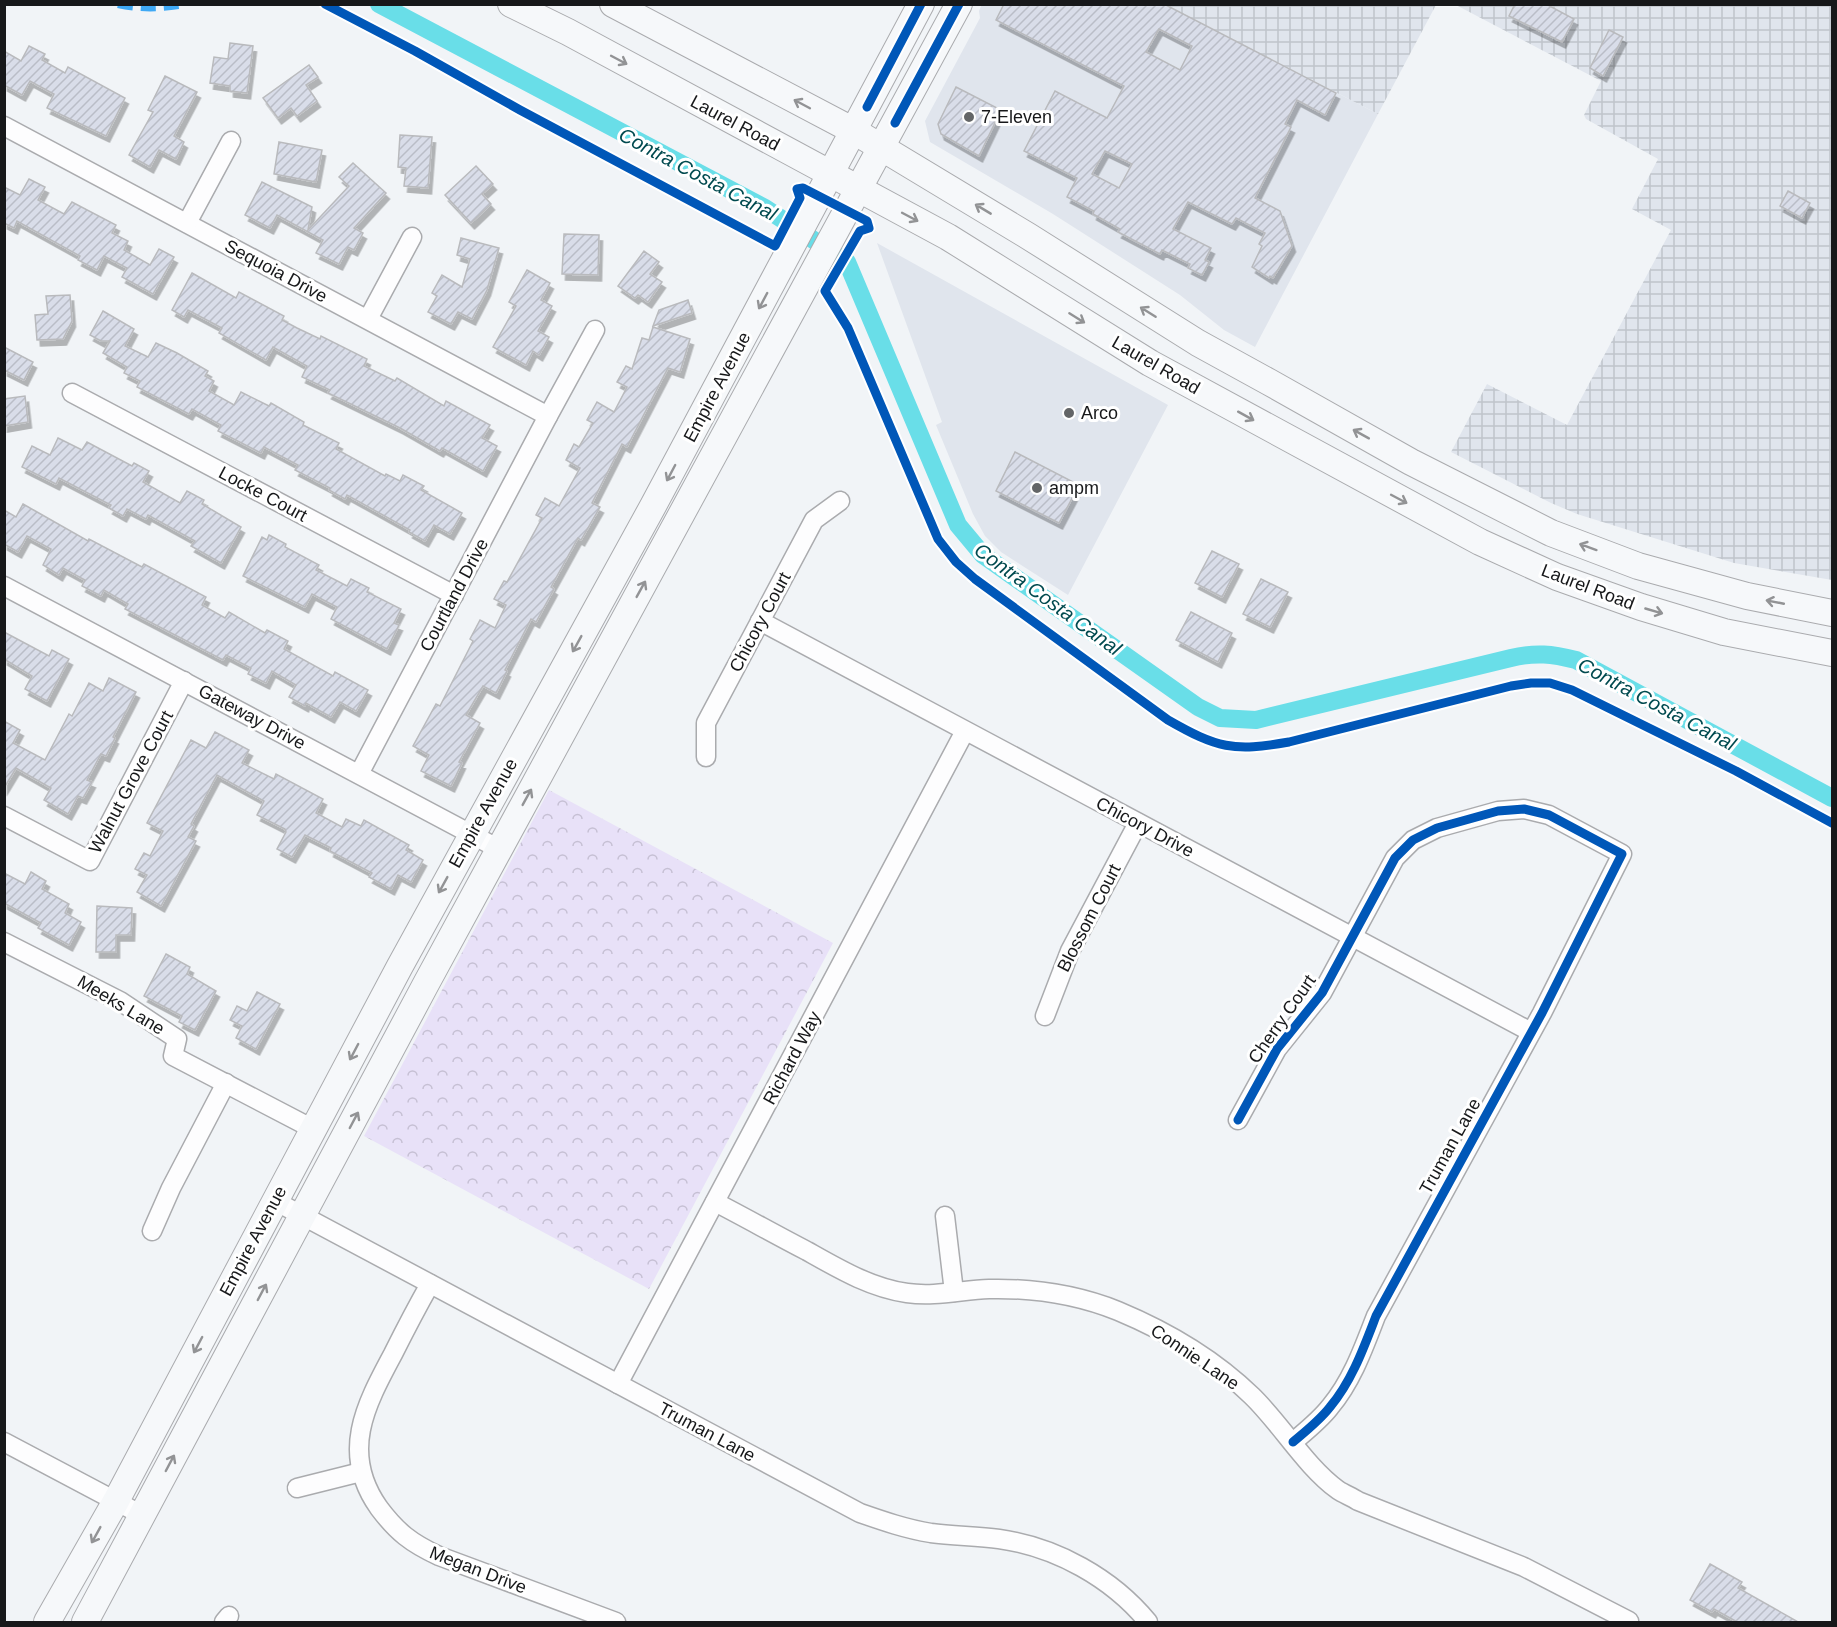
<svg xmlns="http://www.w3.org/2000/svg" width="1837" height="1627" font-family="Helvetica,sans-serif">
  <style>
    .built { fill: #e0e5ed }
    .industrial { fill: url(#industrial-grid) }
    .park { fill: url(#park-crowns) }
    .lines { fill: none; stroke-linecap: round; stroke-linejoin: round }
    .canal { stroke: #69dee8; stroke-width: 18 }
    .building { fill: url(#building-hatch); stroke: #b9babd; stroke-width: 1.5; fill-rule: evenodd; filter: url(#shadow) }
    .minor-casing { stroke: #aaabae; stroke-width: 21 }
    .secondary-casing { stroke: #aaabae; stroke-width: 28 }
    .minor { stroke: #fdfdfe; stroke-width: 18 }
    .secondary { stroke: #f6f8fa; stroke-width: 26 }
    .quiet { stroke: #3fa9f5; stroke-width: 8; stroke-dasharray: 15 8; stroke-linecap: butt }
    .cycleway-casing { stroke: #fff; stroke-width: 13 }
    .cycleway { stroke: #0057b8; stroke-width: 9 }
    .oneway { stroke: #929395 }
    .poi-dot { fill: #636567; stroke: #fff; stroke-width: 2 }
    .labels { text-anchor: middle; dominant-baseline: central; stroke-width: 6; stroke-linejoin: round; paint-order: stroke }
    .poi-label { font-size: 18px; fill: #17181a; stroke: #fff; text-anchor: start }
    .street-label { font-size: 18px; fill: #17181a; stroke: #fff }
    .water-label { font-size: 20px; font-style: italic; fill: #014a4f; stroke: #fff }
  </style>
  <defs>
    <pattern id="industrial-grid" width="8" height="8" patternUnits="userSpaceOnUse" patternTransform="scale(1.5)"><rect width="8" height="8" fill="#e0e5ed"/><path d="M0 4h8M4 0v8" fill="none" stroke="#bfc4cb"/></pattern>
    <pattern id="park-crowns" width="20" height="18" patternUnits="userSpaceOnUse" patternTransform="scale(1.5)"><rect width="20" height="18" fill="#e8e1f8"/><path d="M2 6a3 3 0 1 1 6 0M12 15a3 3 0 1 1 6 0" fill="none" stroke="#c6c0d4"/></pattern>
    <pattern id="building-hatch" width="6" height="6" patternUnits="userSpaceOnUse" patternTransform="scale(1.5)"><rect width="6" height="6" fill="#d9dde9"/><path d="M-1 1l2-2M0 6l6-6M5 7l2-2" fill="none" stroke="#babdc7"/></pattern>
    <filter id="shadow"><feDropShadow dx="3.5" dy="6" stdDeviation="0" flood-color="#0004"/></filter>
  </defs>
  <rect width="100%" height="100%" fill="#f1f4f7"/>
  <g class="built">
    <path d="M982,4L1166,5L1378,114L1255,347L1224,330L1180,295L1053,214L930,142L925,121L980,18L979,11Z"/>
    <path d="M877,243L1168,405L1068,595L1001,552L985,536L973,514L936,425L942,422Z"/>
  </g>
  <g class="industrial">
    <path d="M1166,5H1436L1378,114Z"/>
    <path d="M1456,5H1832V580L1734,563L1577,514L1551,503L1451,452L1487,384L1567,425L1671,230L1632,209L1658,159L1586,119L1584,115L1601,81Z"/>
  </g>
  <path class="park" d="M549,790L833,943L649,1289L364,1136Z"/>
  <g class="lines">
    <path class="canal" d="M379,4L765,208L847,262L958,525L983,555L1198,707L1220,718L1256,720L1511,658C1536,652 1552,654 1576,660L1832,798"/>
  </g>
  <g class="building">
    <path d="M1004,4H1164L1336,93L1325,115L1297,100L1285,124L1291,127L1255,198L1280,211L1292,246L1273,278L1270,276L1269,278L1252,267L1262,246L1259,244L1265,233L1236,218L1232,224L1188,202L1173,229L1211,248L1205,260L1209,262L1202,275L1188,268L1190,264L1162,250L1160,254L1118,232L1120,229L1093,214L1094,211L1067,197L1077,178L1024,151L1055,91L1107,118L1124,86L996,20ZM1159,29L1192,46L1180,70L1146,52ZM1105,151L1132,164L1119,188L1092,174Z"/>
    <path d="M1515,4H1546L1574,19L1562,42L1509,16Z"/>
    <path d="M1609,30L1623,37L1603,76L1590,68Z"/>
    <path d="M230,43L253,46L247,93L230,91V86L210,83L214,57L228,59Z"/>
    <path d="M29,46L45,54L42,60L65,73L68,67L125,98L106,136L47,108L54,94L30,81L22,95L4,85V51L21,61Z"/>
    <path d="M309,65L318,77L306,85L317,101L297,116L291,108L278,118L263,98Z"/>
    <path d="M165,76L197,92L174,136L184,142L176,159L159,150L150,167L129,155L153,112L148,110Z"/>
    <path d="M956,87L1001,110L979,156L941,134L938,124Z"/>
    <path d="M400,135L432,137L428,188L404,186L406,168L398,167Z"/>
    <path d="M279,142L322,150L316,182L274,174Z"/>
    <path d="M353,163L386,193L354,228L363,233L354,250L348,247L339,264L316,253L323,240L277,215L270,228L245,215L262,182L312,207L308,230L349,186L339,177Z"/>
    <path d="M476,166L493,184L482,194L491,204L471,223L445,195Z"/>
    <path d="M29,179L45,187L38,200L64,214L72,202L116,225L112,233L128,241L124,250L150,265L159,249L174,257L153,294L122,277L127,268L104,256L97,270L78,260L80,256L17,221L14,228L4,223V187L20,195Z"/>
    <path d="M1788,191L1810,203L1802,218L1780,206Z"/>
    <path d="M564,234L599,235L598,275L562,274Z"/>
    <path d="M461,238L499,248L487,290L472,319L458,312L451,324L428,312L437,296L432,293L442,275L462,287L470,259L457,255Z"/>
    <path d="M644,251L659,262L650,274L662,282L648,302L638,295L635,298L618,286Z"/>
    <path d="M527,270L550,283L541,300L552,306L538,331L549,337L539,355L533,351L526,365L493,347L516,306L509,302Z"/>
    <path d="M192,273L236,298L239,292L284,316L282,320L297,328L320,339L321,336L367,359L364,366L395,381L397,378L444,406L446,401L490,425L482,438L497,446L483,471L442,448L440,451L400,428L328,393L330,390L302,377L307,366L273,347L266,360L219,333L222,328L188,310L184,317L172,310Z"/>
    <path d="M70,295L72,321L63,339L37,340L35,315L48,314L46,296Z"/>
    <path d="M688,300L692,313L653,326L659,310Z"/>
    <path d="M103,311L134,329L125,346L148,357L156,343L177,353L208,371L205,376L214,381L209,391L234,405L241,392L269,406L271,403L304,422L303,425L339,443L336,449L385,476L386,474L400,481L403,475L424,486L421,490L462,513L450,534L434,525L425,541L409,532L410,530L347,495L345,499L329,490L330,488L295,470L298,465L264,447L261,453L218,431L221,425L192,409L189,414L137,387L140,381L124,373L127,367L103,353L110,341H101L90,335Z"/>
    <path d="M653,327L690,339L680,372L668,368L627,447L622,444L592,503L600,507L581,540L578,538L551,587L554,589L536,622L531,619L505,670L507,671L496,693L483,686L466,715L480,723L459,762L462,763L451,786L421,771L429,755L413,746L436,704L440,706L473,641L470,639L480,620L495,628L506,605L494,599L504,581L507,582L542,518L536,515L545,498L559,506L580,468L566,460L574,444L579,447L593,423L587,420L597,402L614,412L627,387L617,382L626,366L632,369L642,338L649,340Z"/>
    <path d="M4,347L33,362L24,380L4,370Z"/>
    <path d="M25,396L28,422L4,426V399Z"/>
    <path d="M58,438L82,450L87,442L132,466L134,463L149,471L143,482L180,503L187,491L204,500L202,504L241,527L221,563L191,546L195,541L148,515L146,519L127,509L123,516L109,508L111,505L59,478L56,484L22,467L32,446L50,455Z"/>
    <path d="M1015,452L1079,485L1059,523L996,491Z"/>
    <path d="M23,504L88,541L89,539L142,567L144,564L206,597L202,605L225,618L229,612L265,633L267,630L288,641L284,649L333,676L335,672L368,690L356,711L340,702L331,717L306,703L305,706L289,697L296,685L272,671L266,683L248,674L251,668L226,655L223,660L125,609L128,604L104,590L101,596L82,586L85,580L63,568L59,575L43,565L51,549L27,536L18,552L4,544V510L16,517Z"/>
    <path d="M269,535L286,544L285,547L319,565L316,570L347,586L351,579L369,588L367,592L401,609L394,623L399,625L387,649L331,619L337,607L312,594L305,607L243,576L262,537L267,540Z"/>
    <path d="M1212,551L1239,564L1222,597L1195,583Z"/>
    <path d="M1261,579L1288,592L1270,627L1243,614Z"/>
    <path d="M1191,612L1232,633L1218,662L1176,640Z"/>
    <path d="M4,632L49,656L52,650L69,659L47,701L25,689L32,676L4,659Z"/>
    <path d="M109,678L136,692L113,737L115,738L106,756L101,754L87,780L92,782L83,798L78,796L68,814L44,800L51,788L16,768L4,788V721L20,730L13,743L45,760L69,714L72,716L89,683L103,691Z"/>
    <path d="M215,732L249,750L242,763L274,779L276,774L323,799L316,813L342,827L346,819L361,826L364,820L409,845L406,850L423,860L411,882L398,875L391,889L369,877L372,873L330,851L331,848L305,835L292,857L277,849L286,832L285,829L257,815L264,801L217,775L191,824L194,826L188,837L196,841L161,906L137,892L147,875L135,869L144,853L150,856L163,831L147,823L191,740L206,748Z"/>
    <path d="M31,872L46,881L42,889L69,904L65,913L81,922L69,945L38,928L41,923L4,903V873L25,884Z"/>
    <path d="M97,906L132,908L131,935H116V952H96Z"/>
    <path d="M166,954L190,967L187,974L216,991L195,1030L179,1022L182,1016L144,996Z"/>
    <path d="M257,992L280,1004L256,1049L236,1038L242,1026L230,1020L237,1006L247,1011Z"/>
    <path d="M1710,1564L1742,1582L1738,1588L1800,1623H1739L1714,1609L1712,1612L1690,1600Z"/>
  </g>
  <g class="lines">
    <g class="minor-casing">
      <g id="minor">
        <path d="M4,126L548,416"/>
        <path d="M187,223L231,141"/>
        <path d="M368,319L412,237"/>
        <path d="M72,393L454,595"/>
        <path d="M4,586L499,849"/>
        <path d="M760,621L1531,1032"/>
        <path d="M706,757V723L814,520L840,501"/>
        <path d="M359,774L548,416L595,330"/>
        <path d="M4,816L90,861L184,681"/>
        <path d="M4,942L120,1001L177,1039L173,1056L313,1129"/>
        <path d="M1045,1016L1070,951L1138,823"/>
        <path d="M1238,1120L1277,1049L1322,993L1395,858L1413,840L1437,828L1498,811L1524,809L1549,815L1622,854L1542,1013L1376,1316C1364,1347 1352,1381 1330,1407C1320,1420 1306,1431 1293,1442"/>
        <path d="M275,1201L860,1513C883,1521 906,1529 931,1533C953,1536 976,1536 999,1539C1056,1547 1112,1578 1148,1622"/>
        <path d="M715,1202C746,1218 776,1235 807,1251C839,1269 871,1288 907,1293C935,1297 962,1290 989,1289C1032,1288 1078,1295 1118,1311C1166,1331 1215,1360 1252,1396C1281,1424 1306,1467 1338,1490C1344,1494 1352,1497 1358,1501L1524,1567L1629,1621"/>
        <path d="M945,1216L954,1292"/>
        <path d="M152,1231L171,1188L226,1083"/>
        <path d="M430,1284C417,1307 405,1330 393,1354C365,1406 340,1453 379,1508C397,1532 411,1543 439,1556L616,1622"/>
        <path d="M618,1384L965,731"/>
        <path d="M4,1442L142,1515"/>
        <path d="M297,1488L361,1472"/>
        <path d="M224,1622L229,1616"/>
      </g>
    </g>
    <g class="secondary-casing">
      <g id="secondary">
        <path d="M511,4L568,32L948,237L1150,363L1480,542L1557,577L1641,607L1724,632L1832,653"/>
        <path d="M613,4L854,131L1028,236L1198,343L1269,382L1411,462L1551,533L1638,566L1747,596L1832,613"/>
        <path d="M47,1622L116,1501L400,966L653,506L921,4"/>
        <path d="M85,1622L427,982L959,4"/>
      </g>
    </g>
    <use href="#minor" class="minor"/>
    <use href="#secondary" class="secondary"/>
    <path class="quiet" d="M118,4C142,9 162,8 186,4"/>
    <g class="cycleway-casing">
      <g id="cycleway">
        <path d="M325,4L415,51L520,110L775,246L800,198L797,189L803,188L867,221L869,228L860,231L825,291L848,328L938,539L956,562L975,579L1168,720C1217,748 1233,752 1289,742L1511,686L1531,683H1550L1572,690L1736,771L1832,823"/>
        <path d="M867,107L921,4"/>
        <path d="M895,123L959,4"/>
        <path d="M1238,1120L1277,1049L1322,993L1395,858L1413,840L1437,828L1498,811L1524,809L1549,815L1622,854L1542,1013L1376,1316C1364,1347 1352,1381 1330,1407C1320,1420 1306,1431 1293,1442"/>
      </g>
    </g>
    <use href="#cycleway" class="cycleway"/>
  </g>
  <defs><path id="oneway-shaft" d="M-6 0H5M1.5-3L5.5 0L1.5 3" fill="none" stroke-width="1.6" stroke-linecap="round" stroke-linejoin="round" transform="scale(1.5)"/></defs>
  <g class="oneway">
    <use href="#oneway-shaft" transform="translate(619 60) rotate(28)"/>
    <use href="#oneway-shaft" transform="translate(802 104) rotate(-152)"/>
    <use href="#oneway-shaft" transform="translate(983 209) rotate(-149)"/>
    <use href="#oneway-shaft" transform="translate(910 217) rotate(28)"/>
    <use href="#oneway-shaft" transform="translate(763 301) rotate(118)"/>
    <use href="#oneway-shaft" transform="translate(1148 312) rotate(-148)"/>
    <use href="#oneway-shaft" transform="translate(1077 318) rotate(32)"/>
    <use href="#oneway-shaft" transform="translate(1246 416) rotate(29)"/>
    <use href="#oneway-shaft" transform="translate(1361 434) rotate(-151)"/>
    <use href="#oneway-shaft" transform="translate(671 473) rotate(118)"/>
    <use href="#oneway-shaft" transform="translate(1399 499) rotate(28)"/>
    <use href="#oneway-shaft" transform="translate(1588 547) rotate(-160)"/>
    <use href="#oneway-shaft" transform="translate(641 589) rotate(-61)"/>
    <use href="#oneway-shaft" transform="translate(1775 602) rotate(-169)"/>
    <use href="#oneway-shaft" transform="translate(1654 611) rotate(16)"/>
    <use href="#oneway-shaft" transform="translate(577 644) rotate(119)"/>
    <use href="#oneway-shaft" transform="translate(527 797) rotate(-61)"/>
    <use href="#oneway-shaft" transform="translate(443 885) rotate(119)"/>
    <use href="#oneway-shaft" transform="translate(354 1052) rotate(118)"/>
    <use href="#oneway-shaft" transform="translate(354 1120) rotate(-62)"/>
    <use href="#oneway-shaft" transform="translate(262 1292) rotate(-62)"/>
    <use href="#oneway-shaft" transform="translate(198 1345) rotate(118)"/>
    <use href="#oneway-shaft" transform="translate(170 1463) rotate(-62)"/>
    <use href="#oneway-shaft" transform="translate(96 1535) rotate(119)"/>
  </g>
  <g class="poi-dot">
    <circle cx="969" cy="117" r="6"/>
    <circle cx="1069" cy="413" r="6"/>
    <circle cx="1037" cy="488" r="6"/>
  </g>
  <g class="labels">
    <g class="poi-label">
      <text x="981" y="117">7-Eleven</text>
      <text x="1081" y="413">Arco</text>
      <text x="1049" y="488">ampm</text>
    </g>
    <g class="street-label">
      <text transform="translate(735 123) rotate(28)">Laurel Road</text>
      <text transform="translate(276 271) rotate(28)">Sequoia Drive</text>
      <text transform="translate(1156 365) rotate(30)">Laurel Road</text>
      <text transform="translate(717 387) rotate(-62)">Empire Avenue</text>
      <text transform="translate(263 494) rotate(28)">Locke Court</text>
      <text transform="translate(1588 587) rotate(21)">Laurel Road</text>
      <text transform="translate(454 595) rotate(-62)">Courtland Drive</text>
      <text transform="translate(760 622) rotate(-62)">Chicory Court</text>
      <text transform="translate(252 717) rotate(28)">Gateway Drive</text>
      <text transform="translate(131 782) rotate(-62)">Walnut Grove Court</text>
      <text transform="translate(483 813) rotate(-61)">Empire Avenue</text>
      <text transform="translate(1145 827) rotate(28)">Chicory Drive</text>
      <text transform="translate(1089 918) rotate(-63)">Blossom Court</text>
      <text transform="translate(121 1005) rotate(31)">Meeks Lane</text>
      <text transform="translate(1282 1019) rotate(-55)">Cherry Court</text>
      <text transform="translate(792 1058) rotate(-62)">Richard Way</text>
      <text transform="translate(1450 1146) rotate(-61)">Truman Lane</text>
      <text transform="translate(253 1241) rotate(-62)">Empire Avenue</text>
      <text transform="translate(1195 1357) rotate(34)">Connie Lane</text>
      <text transform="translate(707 1432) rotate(28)">Truman Lane</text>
      <text transform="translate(478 1570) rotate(21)">Megan Drive</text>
    </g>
    <g class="water-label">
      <text transform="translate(698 174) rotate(28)">Contra Costa Canal</text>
      <text transform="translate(1048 599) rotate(36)">Contra Costa Canal</text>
      <text transform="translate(1657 704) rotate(28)">Contra Costa Canal</text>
    </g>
  </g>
  <rect width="1837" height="1627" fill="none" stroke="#17181a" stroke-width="12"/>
</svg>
